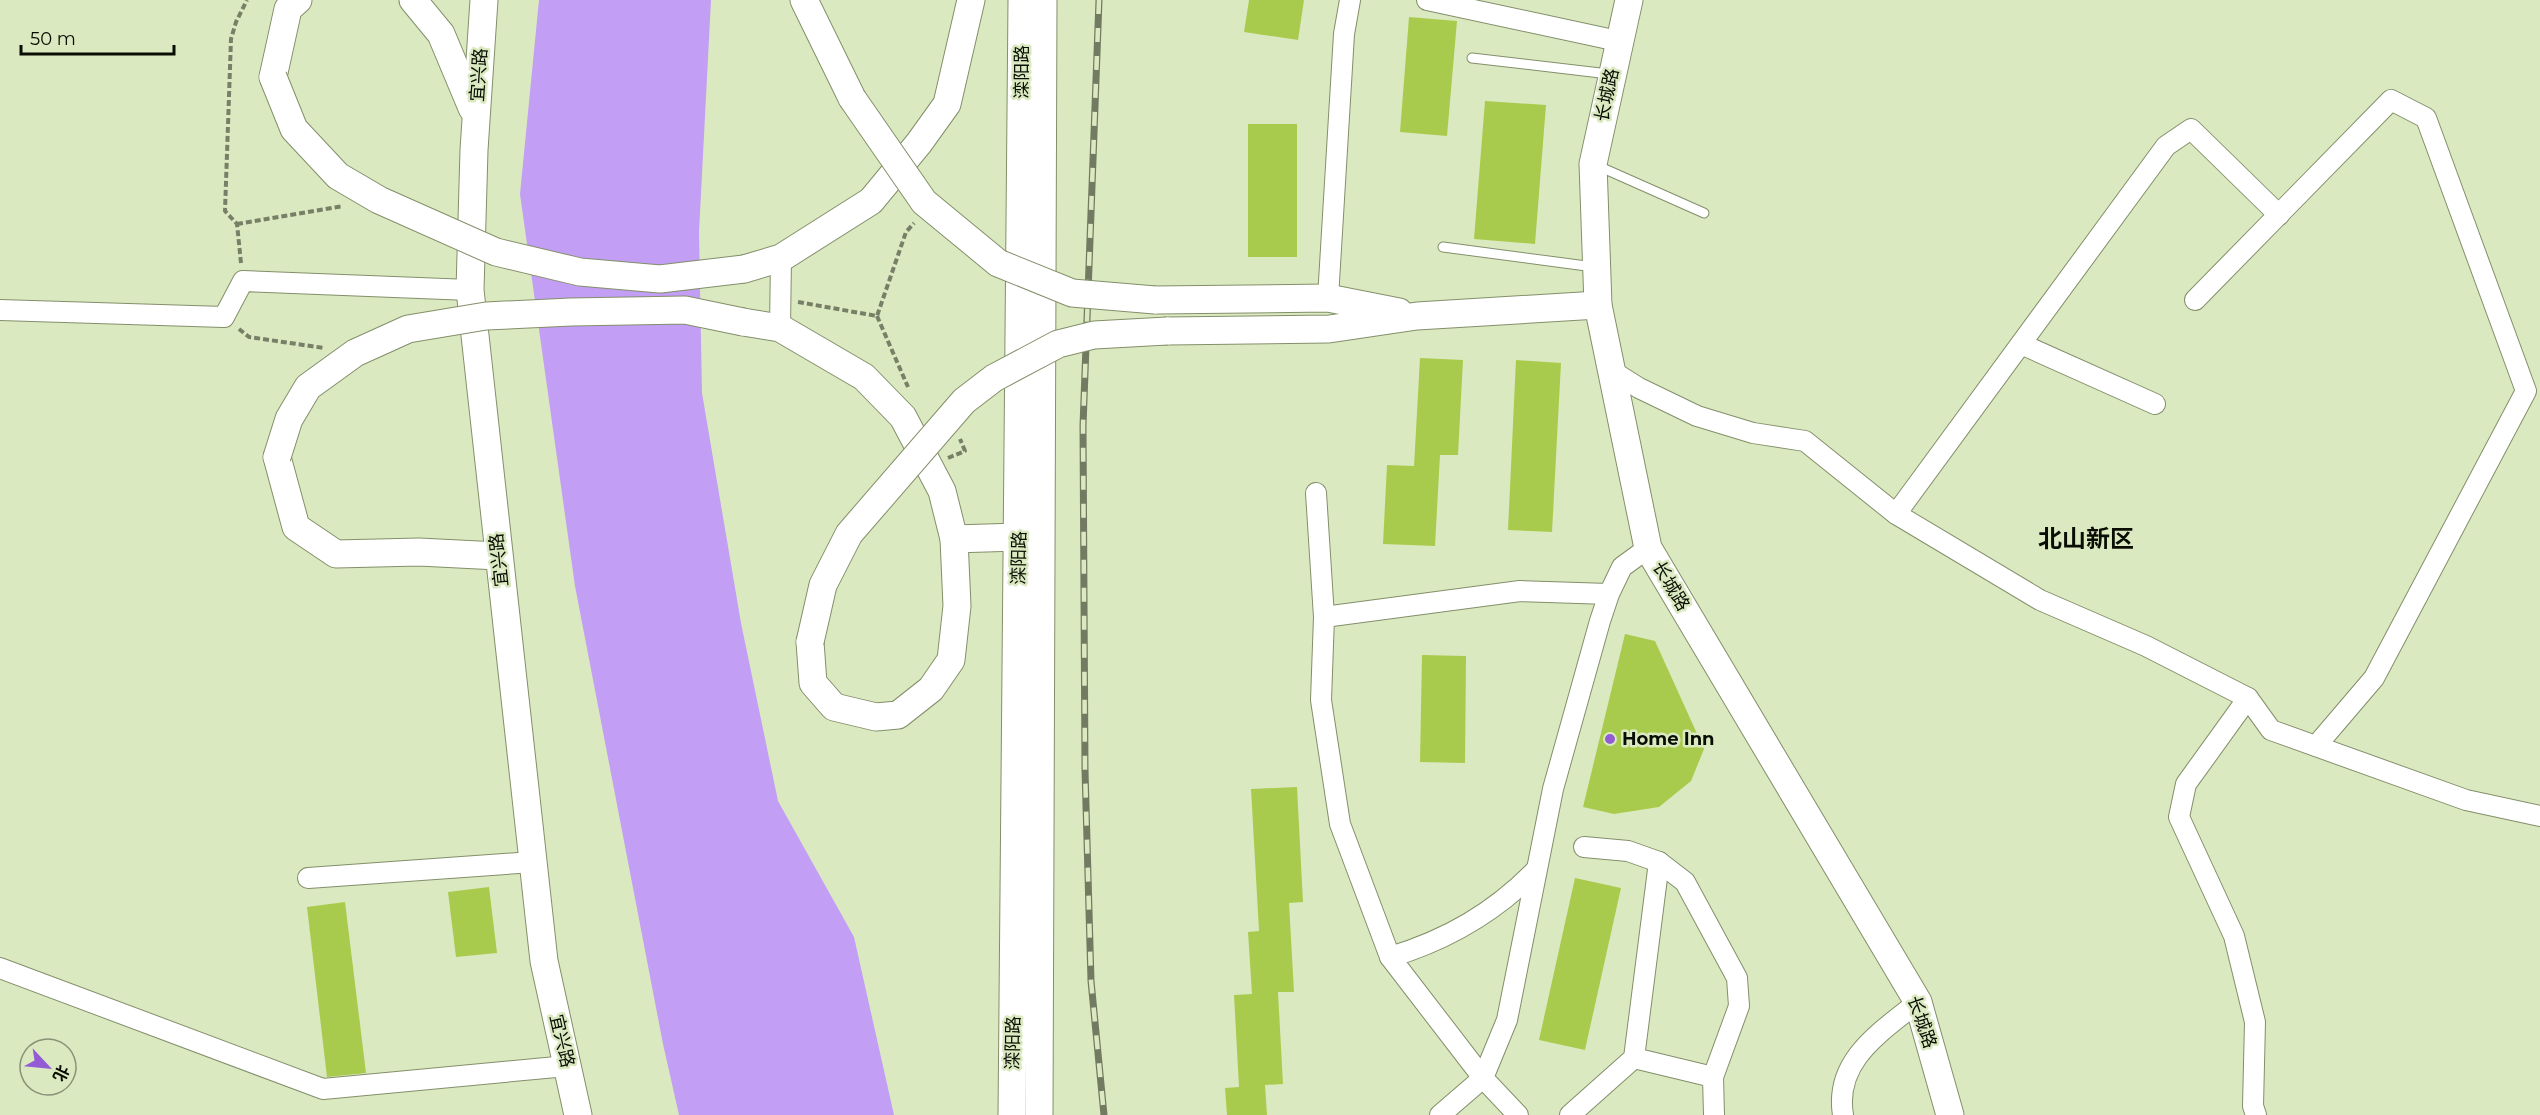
<svg xmlns="http://www.w3.org/2000/svg" width="2540" height="1115" font-family="Montserrat,'Noto Sans SC',sans-serif">
  <style>
    .water { fill: #c29ef4 }
    .building { fill: #a9cb4d }
    .lines { fill: none; stroke-linecap: round; stroke-linejoin: round }
    .lane-casing { stroke: #838f6a; stroke-width: 11 }
    .street-casing { stroke: #838f6a; stroke-width: 22 }
    .secondary-casing { stroke: #838f6a; stroke-width: 29 }
    .path { stroke: #778066; stroke-width: 4; stroke-dasharray: 6 3; stroke-linecap: butt }
    .lane { stroke: #fff; stroke-width: 9 }
    .street { stroke: #fff; stroke-width: 20 }
    .secondary { stroke: #fff; stroke-width: 27 }
    .rail-casing { stroke: #727b62; stroke-width: 7 }
    .rail { stroke: #dbe9c1; stroke-width: 4.5; stroke-dasharray: 14; stroke-linecap: butt }
    .secondary-bridge-casing { stroke: #838f6a; stroke-width: 29; stroke-linecap: butt }
    .secondary-bridge { stroke: #fff; stroke-width: 27 }
    .poi-dot { fill: #945cd4; stroke: #dbe9c1; stroke-width: 2 }
    .labels { text-anchor: middle; dominant-baseline: central; stroke-width: 5; stroke-linejoin: round; paint-order: stroke }
    .street-label { font-size: 18px; fill: #090d03; stroke: #dbe9c1 }
    .poi-label { font-size: 18px; font-weight: bold; fill: #090d03; stroke: #dbe9c1; text-anchor: start }
    .district-label { font-size: 24px; font-weight: bold; fill: #090d03; stroke: #dbe9c1 }
  </style>
  <rect width="100%" height="100%" fill="#dbe9c1"/>
  <path class="water" d="M539,0H711L699,232L702,393L741,623L778,801L854,937L894,1115H679L663,1044L575,586L520,194Z"/>
  <g class="building">
    <path d="M1249,0H1304L1298,40L1244,32Z"/>
    <path d="M1409,17L1457,21L1447,136L1400,132Z"/>
    <path d="M1485,101L1546,105L1535,244L1474,239Z"/>
    <rect x="1248" y="124" width="49" height="133"/>
    <path d="M1420,358L1463,360L1458,455H1440L1435,546L1383,544L1387,465L1414,466Z"/>
    <path d="M1516,360L1561,363L1552,532L1508,530Z"/>
    <path d="M1625,634L1655,641L1704,749L1691,781L1659,807L1614,814L1583,807Z"/>
    <path d="M1422,655L1466,656L1465,763L1420,762Z"/>
    <path d="M1297,787L1303,902L1289,903L1294,992H1278L1283,1084L1265,1085L1267,1115H1227L1225,1088L1239,1087L1234,995L1252,994L1248,932L1259,931L1251,789Z"/>
    <path d="M1575,878L1621,888L1585,1050L1539,1040Z"/>
    <path d="M489,887L497,953L456,957L448,892Z"/>
    <path d="M345,902L366,1073L327,1077L307,907Z"/>
  </g>
  <g class="lines">
    <g class="lane-casing">
      <g id="lane">
        <path d="M1472,58L1609,74"/>
        <path d="M1598,166L1704,213"/>
        <path d="M1443,247L1594,267"/>
      </g>
    </g>
    <g class="street-casing">
      <g id="street">
        <path d="M1427,0L1618,41"/>
        <path d="M1328,298L1344,34L1350,0"/>
        <path d="M2195,300L2391,100L2426,118L2526,391L2374,678L2316,746"/>
        <path d="M0,310L224,317L243,281L470,290"/>
        <path d="M780,328L781,258"/>
        <path d="M2021,344L2155,404"/>
        <path d="M1612,371L1639,388L1697,416L1753,433L1805,441L1896,514L2040,600L2146,646L2248,698L2271,730L2466,800L2540,816"/>
        <path d="M1316,493L1324,617L1321,700L1340,824L1390,957L1483,1078L1518,1115"/>
        <path d="M1896,514L2166,146L2191,129L2279,215"/>
        <path d="M1324,617L1520,591L1609,594"/>
        <path d="M2248,698L2186,784L2179,817L2234,936L2255,1022L2253,1106L2256,1115"/>
        <path d="M1584,847L1628,851L1659,862L1685,882L1737,978L1739,1006L1713,1077"/>
        <path d="M308,878L533,862"/>
        <path d="M1390,957C1447,940 1494,913 1536,870"/>
        <path d="M0,968L323,1089L567,1066"/>
        <path d="M1634,1058L1713,1077L1714,1115"/>
        <path d="M1440,1115L1483,1078L1507,1020L1553,789L1600,621L1609,594L1622,567L1648,548"/>
        <path d="M1570,1115L1634,1058L1659,862"/>
        <path d="M1843,1115C1834,1060 1881,1032 1918,1002"/>
      </g>
    </g>
    <g class="secondary-casing">
      <g id="secondary">
        <path d="M413,0L441,34L472,108"/>
        <path d="M484,0L474,150L470,290L544,961L578,1115"/>
        <path d="M804,0L852,98"/>
        <path d="M1629,0L1593,164L1598,305L1648,548L1918,1002L1950,1115"/>
        <path d="M273,77L288,9L298,0"/>
        <path d="M744,269L781,258L871,201L919,143L947,104L971,0"/>
        <path d="M1155,300L1328,298L1399,312"/>
        <path d="M743,322L780,328L864,377L903,417L942,491L954,539L957,606L951,660L931,689L898,715L876,717L834,707L813,683L810,642"/>
        <path d="M1167,331L1329,329L1417,316L1598,305"/>
        <path d="M277,457L296,527L336,554L419,552L498,556"/>
        <path d="M954,539L1019,537"/>
        <path d="M1012,1115L1022,0"/>
        <path d="M1039,1115L1043,0"/>
      </g>
    </g>
    <g class="path">
      <path d="M237,224L343,206"/>
      <path d="M241,263L237,224L225,211L231,39L236,22L247,0"/>
      <path d="M798,302L877,316L906,232L914,223"/>
      <path d="M877,316L908,387"/>
      <path d="M239,329L249,337L324,348"/>
      <path d="M948,458L965,451L960,439"/>
    </g>
    <use href="#lane" class="lane"/>
    <use href="#street" class="street"/>
    <use href="#secondary" class="secondary"/>
    <g class="rail-casing">
      <path id="rail" d="M1099,0L1083,426L1085,770L1091,981L1104,1115"/>
    </g>
    <use href="#rail" class="rail"/>
    <g class="secondary-bridge-casing">
      <g id="secondary-bridge">
        <path d="M273,77L294,129L338,176L379,200L496,252L580,272L660,279L744,269"/>
        <path d="M852,98L924,202L998,263L1072,293L1155,300"/>
        <path d="M277,457L289,419L308,387L355,353L408,329L486,316L571,312L685,310L743,322"/>
        <path d="M810,642L823,585L849,534L964,401L994,378L1058,344L1094,335L1167,331"/>
      </g>
    </g>
    <use href="#secondary-bridge" class="secondary-bridge"/>
  </g>
  <circle class="poi-dot" cx="1610" cy="739" r="6"/>
  <g class="labels">
    <g class="street-label">
      <text transform="translate(1022 72) rotate(-90)">滦阳路</text>
      <text transform="translate(479 75) rotate(-86)">宜兴路</text>
      <text transform="translate(1607 95) rotate(-78)">长城路</text>
      <text transform="translate(1019 558) rotate(-89)">滦阳路</text>
      <text transform="translate(499 560) rotate(-96)">宜兴路</text>
      <text transform="translate(1671 586) rotate(59)">长城路</text>
      <text transform="translate(1922 1022) rotate(71)">长城路</text>
      <text transform="translate(562 1041) rotate(77)">宜兴路</text>
      <text transform="translate(1013 1043) rotate(-89)">滦阳路</text>
    </g>
    <g class="poi-label">
      <text x="1622" y="739">Home Inn</text>
    </g>
    <g class="district-label">
      <text x="2086" y="538">北山新区</text>
    </g>
  </g>
  <g transform="translate(48 1067) rotate(116)"><circle r="28" fill="#dbe9c1" stroke="#879175" stroke-width="1.5"/>
  <path d="M0-4.5L10 22L0 15L-10 22Z" fill="#945cd4"/>
  <text y="-9" font-size="16" font-weight="bold" text-anchor="middle" fill="#090d03">北</text>
  </g>
  <path d="M21 45v9h153v-9" fill="none" stroke="#090d03" stroke-width="3"/>
  <text x="30" y="45" font-size="18" fill="#090d03" stroke="#dbe9c1" stroke-width="4.5" paint-order="stroke">50 m</text>
</svg>
